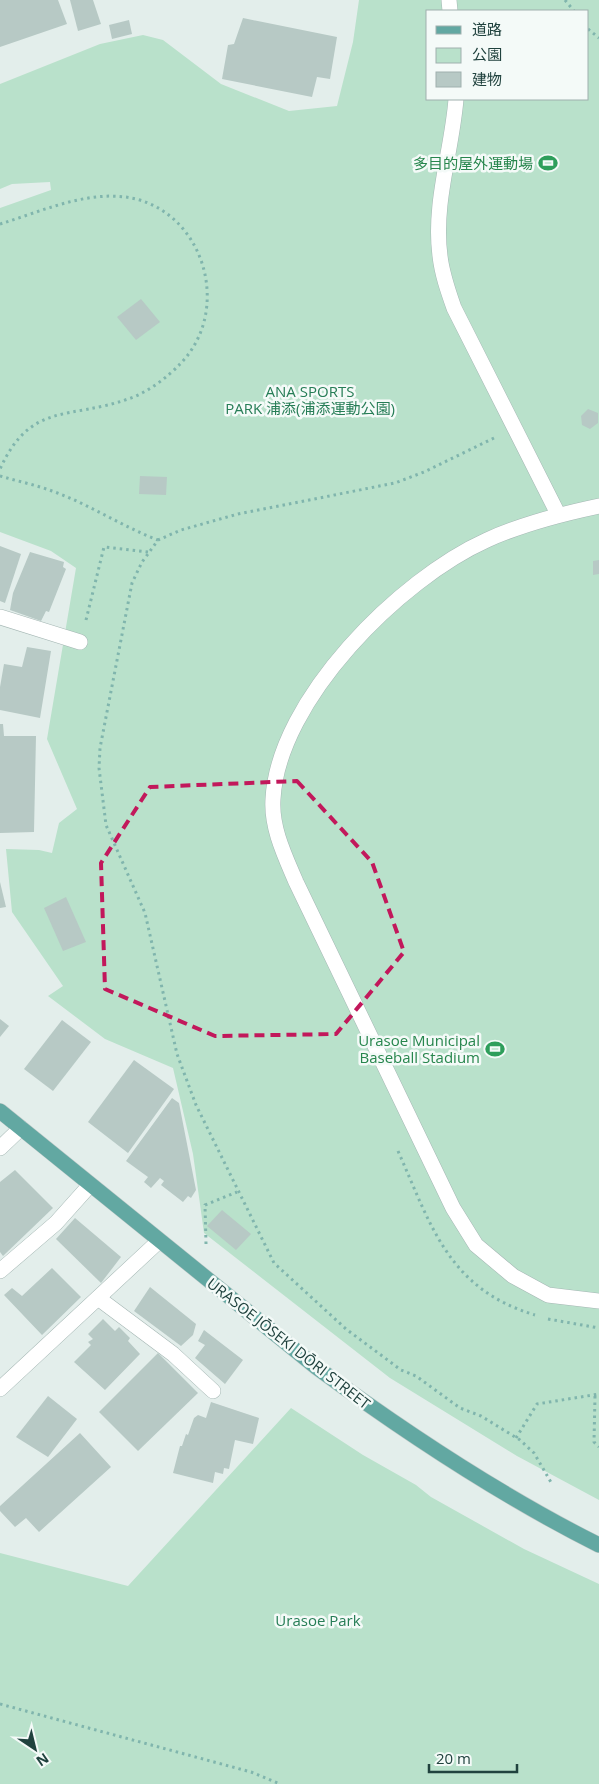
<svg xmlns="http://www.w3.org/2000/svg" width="599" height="1784" font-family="'Open Sans','Noto Sans JP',sans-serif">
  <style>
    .green { fill: #b9e1cb; fill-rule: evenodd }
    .building { fill: #b7c9c5 }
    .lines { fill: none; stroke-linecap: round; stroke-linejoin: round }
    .minor-casing { stroke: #a5b7b4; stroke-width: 16 }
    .major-casing { stroke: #c1cac9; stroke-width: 16 }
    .path { stroke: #80b5ad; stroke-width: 3; stroke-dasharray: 2.5 4; stroke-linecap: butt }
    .minor { stroke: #fff; stroke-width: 15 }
    .major { stroke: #62a8a2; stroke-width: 15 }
    .marked { fill: none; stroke: #c2185b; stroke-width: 4; stroke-dasharray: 10 6; stroke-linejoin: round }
    .labels { text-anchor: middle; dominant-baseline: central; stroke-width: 5; stroke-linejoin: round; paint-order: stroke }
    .leisure-label { font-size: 15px; fill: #27864d; stroke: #f4faf8; text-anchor: end }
    .park-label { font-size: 15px; fill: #267d56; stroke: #f4faf8 }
    .street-label { font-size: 15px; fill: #20423e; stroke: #f4faf8 }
  </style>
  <rect width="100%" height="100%" fill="#e3eeeb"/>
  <g class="green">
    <path d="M359,0H599V1500L517,1456L390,1378L204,1233L193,1154L173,1068L105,1039L48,996L63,986L12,912L6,849L39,850L52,853L59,823L77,809L47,739L76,568L51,551L0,532V208L51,190L50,182L12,184L0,189V84L100,44L143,35L163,40L221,84L289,111L337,106L353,42ZM428,11H588V99H428Z"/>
    <path d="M291,1408L363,1455L416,1485L431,1497L524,1549L599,1584V1784H0V1553L128,1586Z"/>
  </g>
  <g class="building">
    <path d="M0,0H58L67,24L0,47Z"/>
    <path d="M70,0H93L101,24L78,31Z"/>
    <path d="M243,18L337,37L330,79L317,77L312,97L222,79L228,45L234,44Z"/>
    <path d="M129,20L132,34L112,39L109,25Z"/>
    <path d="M141,299L160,322L136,340L117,317Z"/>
    <path d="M588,409L598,413V423L590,429L582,425L581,416Z"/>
    <path d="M140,476L167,477L166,495L139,494Z"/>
    <path d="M0,546L21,554L5,603L0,601Z"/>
    <path d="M30,552L64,562L63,567L66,569L49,612L46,611L41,621L10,610L13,593Z"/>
    <path d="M599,560V574L593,575V561Z"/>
    <path d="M27,647L51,651L40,718L0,710V687L4,664L22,667Z"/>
    <path d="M0,724H3L4,736H36L34,832L0,833Z"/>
    <path d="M0,882L6,907L0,908Z"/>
    <path d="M66,897L86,942L63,951L44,908Z"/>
    <path d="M0,1019L9,1026L0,1037Z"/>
    <path d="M62,1020L91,1042L53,1091L24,1069Z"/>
    <path d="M134,1060L174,1089L128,1153L88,1122Z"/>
    <path d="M172,1098L179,1103L196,1190L191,1198L188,1196L183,1202L161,1185L164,1181L160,1178L151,1188L144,1182L148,1177L126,1161Z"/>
    <path d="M15,1170L53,1208L3,1256L0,1252V1182Z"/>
    <path d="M222,1210L251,1234L236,1250L207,1226Z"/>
    <path d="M75,1218L121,1257L101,1283L56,1239Z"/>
    <path d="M52,1268L81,1297L42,1335L4,1295L12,1288L22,1296Z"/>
    <path d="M150,1287L196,1324L193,1335L181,1346L134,1311Z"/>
    <path d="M103,1319L115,1331L119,1327L130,1338L128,1341L140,1354L105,1390L74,1362L91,1345L88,1342L93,1339L88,1334Z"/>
    <path d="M204,1330L243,1360L225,1384L195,1358L205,1345L198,1341Z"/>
    <path d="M158,1353L198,1393L138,1451L99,1412Z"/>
    <path d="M48,1396L77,1419L48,1457L16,1437Z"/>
    <path d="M211,1402L259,1418L253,1444L235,1440L229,1469L224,1468L223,1474L215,1472L213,1483L173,1473L180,1446H182L186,1434L188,1435L194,1418L198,1415L206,1418Z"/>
    <path d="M80,1433L111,1467L39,1532L26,1518L15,1527L0,1511V1506Z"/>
  </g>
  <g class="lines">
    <g class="minor-casing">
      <g id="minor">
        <path d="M449,0L450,11"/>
        <path d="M456,99C452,151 433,203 440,256C442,274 448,291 454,308L558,514"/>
        <path d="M599,506C561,514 522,524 487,540C400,579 278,700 273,799C271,828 285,856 296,882L453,1208L476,1245L513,1276L548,1295L599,1301"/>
        <path d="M0,617L80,642"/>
        <path d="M0,1148L21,1128"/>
        <path d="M0,1271L56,1223L90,1185"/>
        <path d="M98,1298L173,1354L213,1391"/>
        <path d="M0,1389L159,1241"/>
      </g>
    </g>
    <g class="major-casing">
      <path id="major" d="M0,1111L316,1367C406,1433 499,1495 599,1545"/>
    </g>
    <g class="path">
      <path d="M565,0L574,11"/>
      <path d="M588,29L599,38"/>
      <path d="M0,224C43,211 91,188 136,199C206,217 231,311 181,363C168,377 147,393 128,399C69,420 31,401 0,469"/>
      <path d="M494,438L424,472L395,483L238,514L181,530L158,540L142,562L132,583L100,748L99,768L106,825L145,913L177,1054L196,1105L274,1263L346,1329L401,1370L416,1376L460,1408L481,1416L520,1440L534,1453L552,1484"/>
      <path d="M0,476C17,481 36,485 52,491C89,504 121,526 158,540"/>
      <path d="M86,620L104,547L148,552"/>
      <path d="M398,1151C431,1225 448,1289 535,1315"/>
      <path d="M206,1244L205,1205L237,1192"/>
      <path d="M548,1319L599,1328"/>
      <path d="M595,1396L594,1442L599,1447"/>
      <path d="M516,1438L537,1404L599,1394"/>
      <path d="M0,1704L251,1772L280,1784"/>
    </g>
    <use href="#minor" class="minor"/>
    <use href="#major" class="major"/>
  </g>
  <path class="marked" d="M297,781L372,862L404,952L336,1034L215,1036L105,989L101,863L150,787Z"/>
  <defs>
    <g id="stadium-bare" transform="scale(1.5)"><path d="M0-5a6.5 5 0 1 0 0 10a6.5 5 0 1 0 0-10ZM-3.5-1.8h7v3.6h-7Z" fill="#2e9e5b" stroke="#f4faf8" stroke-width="2.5" paint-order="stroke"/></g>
  </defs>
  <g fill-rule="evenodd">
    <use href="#stadium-bare" x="548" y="163"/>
    <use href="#stadium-bare" x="495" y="1049"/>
  </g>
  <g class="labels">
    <g class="leisure-label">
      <text x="533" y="163">多目的屋外運動場</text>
      <text x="480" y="1040">Urasoe Municipal<tspan x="480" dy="17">Baseball Stadium</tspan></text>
    </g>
    <g class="park-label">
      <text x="310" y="391">ANA SPORTS<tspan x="310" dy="17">PARK 浦添(浦添運動公園)</tspan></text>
      <text x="318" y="1620">Urasoe Park</text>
    </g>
    <g class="street-label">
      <text transform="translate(289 1343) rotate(38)">URASOE JŌSEKI DŌRI STREET</text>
    </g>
  </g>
  <rect x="426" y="10" width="162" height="90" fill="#f4faf8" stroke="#9fb0ae"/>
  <rect x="436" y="26" width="25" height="8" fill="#62a8a2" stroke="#9fb0ae"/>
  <text x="472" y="35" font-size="15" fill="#20423e">道路</text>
  <rect x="436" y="48" width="25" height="15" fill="#b9e1cb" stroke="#9fb0ae"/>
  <text x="472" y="60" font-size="15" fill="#20423e">公園</text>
  <rect x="436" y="72" width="25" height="15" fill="#b7c9c5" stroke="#9fb0ae"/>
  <text x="472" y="85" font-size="15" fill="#20423e">建物</text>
  <g transform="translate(35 1749) rotate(145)" stroke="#f4faf8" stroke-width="4" paint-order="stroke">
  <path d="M0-4L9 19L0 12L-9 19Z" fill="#20423e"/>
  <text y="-8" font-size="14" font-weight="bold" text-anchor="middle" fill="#20423e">N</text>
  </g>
  <path d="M429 1764v8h88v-8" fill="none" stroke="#20423e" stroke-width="2.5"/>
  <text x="436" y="1764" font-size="15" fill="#20423e" stroke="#f4faf8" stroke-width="4" paint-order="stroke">20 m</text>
</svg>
